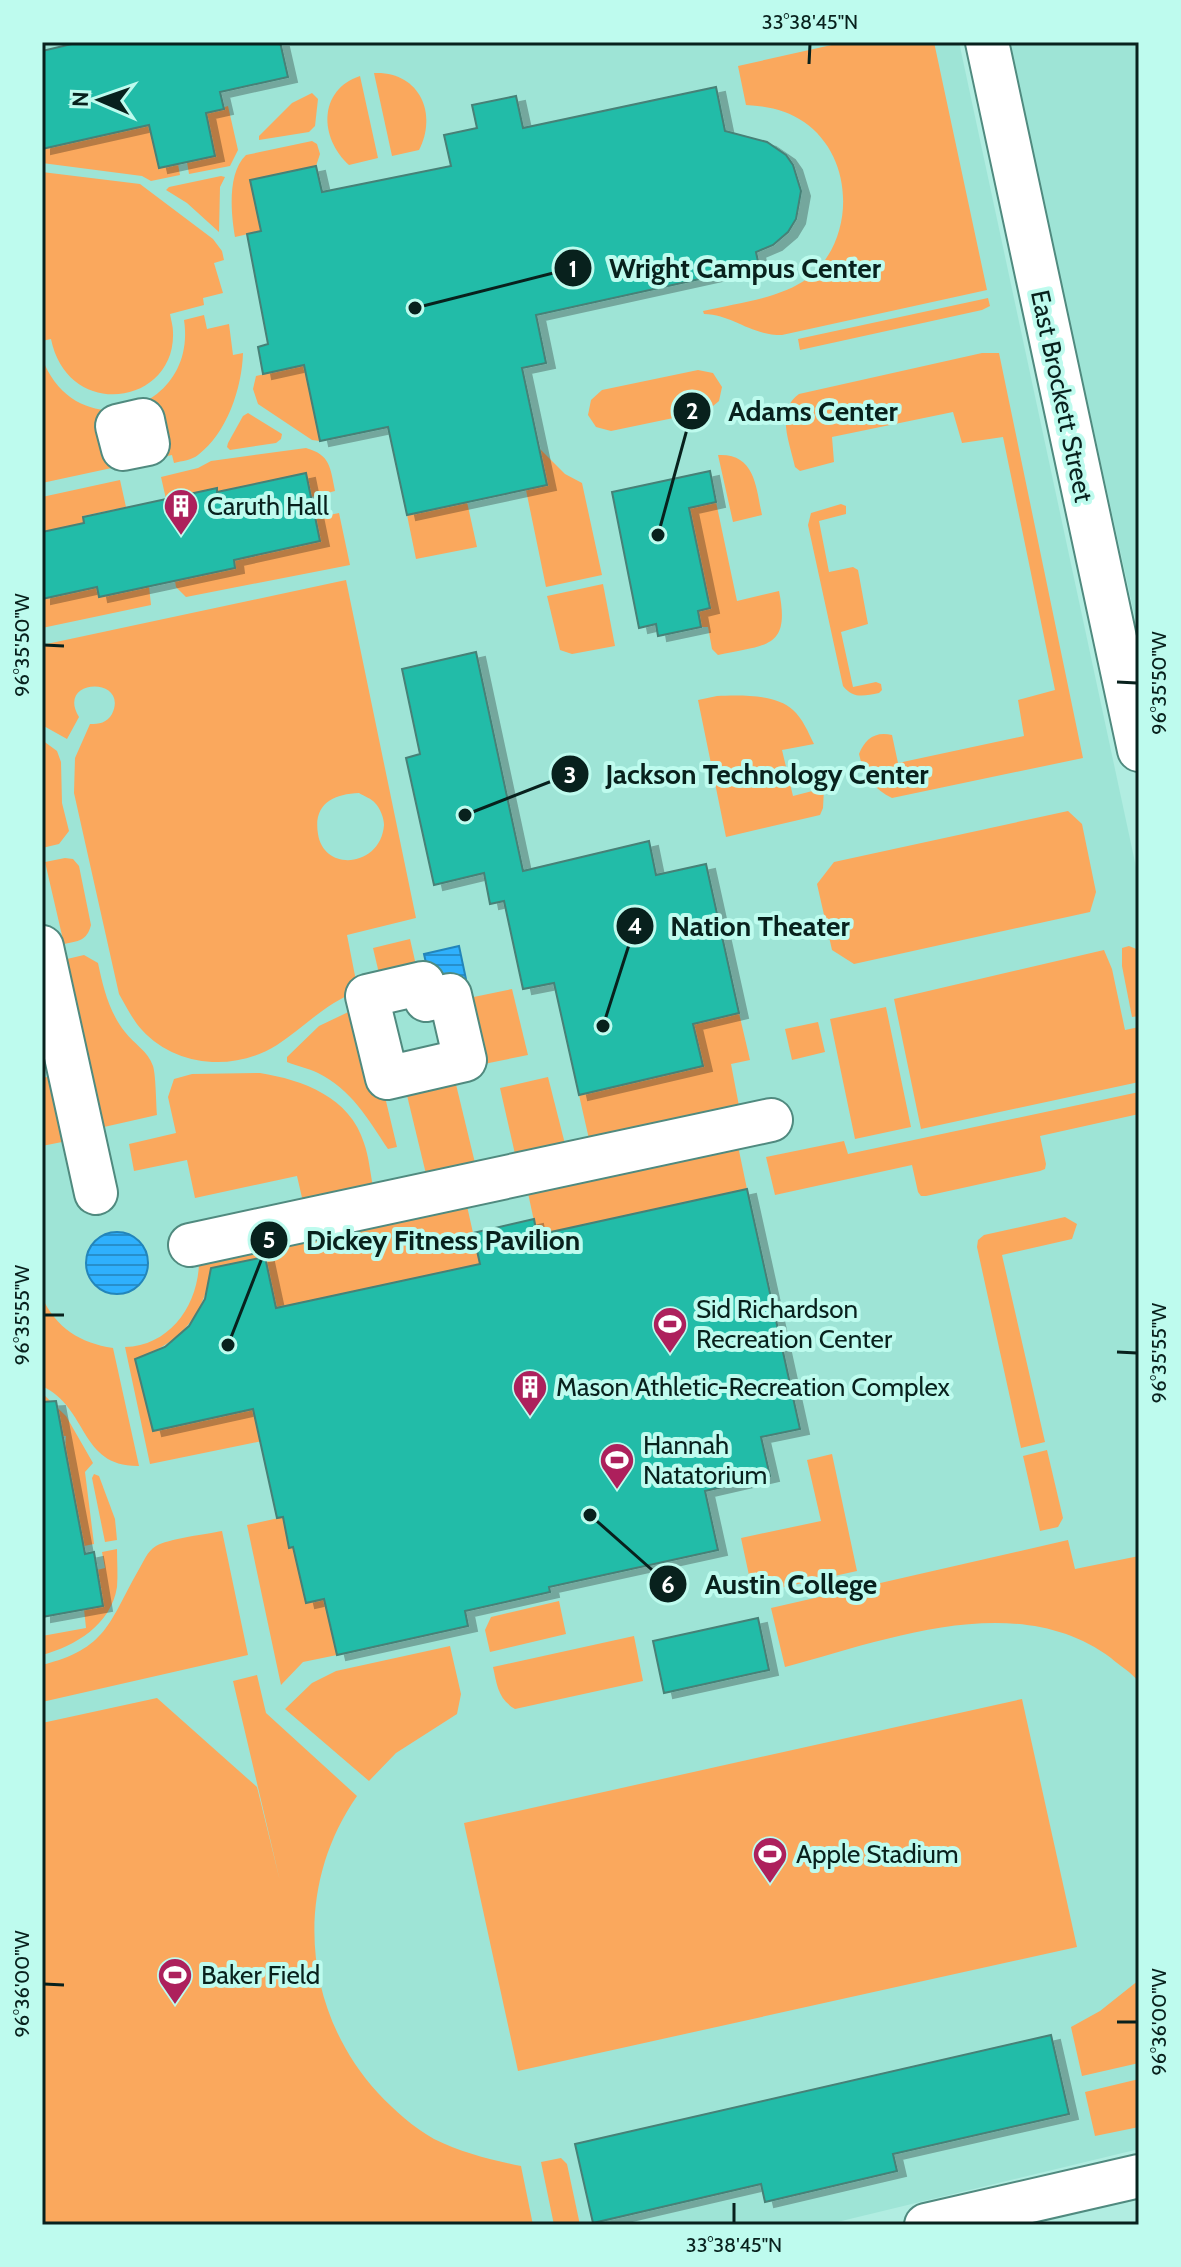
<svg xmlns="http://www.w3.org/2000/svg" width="1181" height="2267" font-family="Cabin,sans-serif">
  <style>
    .built { fill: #9ee4d6 }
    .grass { fill: #faa85d; fill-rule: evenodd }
    .water { fill: url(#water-rules); stroke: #2385ba; stroke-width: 2 }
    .building { fill: #20bca8; stroke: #478177; stroke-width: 2; filter: url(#shadow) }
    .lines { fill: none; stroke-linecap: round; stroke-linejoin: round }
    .minor-casing { stroke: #508a7f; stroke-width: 46 }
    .minor { stroke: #fff; stroke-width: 42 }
    .ticks { fill: none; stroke: #08211d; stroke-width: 3 }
    .labels { text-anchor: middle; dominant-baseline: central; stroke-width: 8; stroke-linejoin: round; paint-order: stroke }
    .street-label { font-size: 26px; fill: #08211d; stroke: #befbee }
    .poi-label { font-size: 26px; fill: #08211d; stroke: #befbee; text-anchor: start }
    .leader { fill: none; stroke: #08211d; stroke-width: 3 }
    .callout-dot { fill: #08211d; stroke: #befbee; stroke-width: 3 }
    .mark-label { font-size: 24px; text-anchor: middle; font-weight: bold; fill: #fff }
    .callout-label { font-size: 28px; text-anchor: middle; font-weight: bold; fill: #08211d; stroke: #befbee; stroke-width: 8; stroke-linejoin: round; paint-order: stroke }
    .neatline { fill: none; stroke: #08211d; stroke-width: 3 }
    .ticks-label { font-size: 20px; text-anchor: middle; fill: #08211d }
  </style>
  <defs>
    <pattern id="water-rules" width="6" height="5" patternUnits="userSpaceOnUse" patternTransform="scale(2)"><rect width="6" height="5" fill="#2fb0fd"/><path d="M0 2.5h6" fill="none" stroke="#268fcc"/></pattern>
    <filter id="shadow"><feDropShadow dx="9" dy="5" stdDeviation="0" flood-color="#0004"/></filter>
  </defs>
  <rect width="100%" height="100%" fill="#b1ede1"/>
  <g class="built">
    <path d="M42,42H959L1139,881V2149L825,2225H42Z"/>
    <path d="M1008,42H1139V636Z"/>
  </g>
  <g class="grass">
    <path d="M845,42H934L987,290L782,335C749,335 734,315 704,314L703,311C736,303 780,299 808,278C856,240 855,157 804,122C787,110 767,106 746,105L738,66Z"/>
    <path d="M374,73C419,71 438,113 419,150L392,156Z"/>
    <path d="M360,76L378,158L349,165C319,138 318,90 360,76Z"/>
    <path d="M312,93L318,99L315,126L309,132L259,140V136L292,103Z"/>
    <path d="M228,106L238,150L230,166L189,174L187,162L215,156L206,113Z"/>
    <path d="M149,125L159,168L178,164L180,175L151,181L142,176L42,163V149Z"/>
    <path d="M312,141L317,144L320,154L316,166L250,180L261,231L235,237C231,214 227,173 246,155Z"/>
    <path d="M42,172L140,184L213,239L222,251L224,260L214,263L223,293L203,298L204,305L170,314C171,320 173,326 173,332C176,405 68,422 51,339L42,341Z"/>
    <path d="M221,176L225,177L220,187L219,232L187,203L166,190L169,187Z"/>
    <path d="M988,298L990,306L982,310L800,350L798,339Z"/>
    <path d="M204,315L207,329L229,324L233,355L243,353C242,388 227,433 198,455C192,460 182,461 174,463L172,455L42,483V358C76,449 198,411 184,320Z"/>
    <path d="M982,353H999L1083,758L892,798C872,788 864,775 859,754C865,739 875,731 892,735L898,763L1024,736L1018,700L1055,690L1003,437L962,443L953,412L832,437L834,462L800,471L795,467C790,443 775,411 799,394Z"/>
    <path d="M304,365L320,441L312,440L258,404L253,389L256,376Z"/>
    <path d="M698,370L713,373L722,387L719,401L707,411L611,431L596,427L588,415L591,400L602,390Z"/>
    <path d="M248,413L282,434L281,439L276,443L230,450L227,447L228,443L243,416Z"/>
    <path d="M306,448C331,455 330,468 335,491L311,497L306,473L217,492L216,488L166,499L161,477L198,468L211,461Z"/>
    <path d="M540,449L565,474L582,483L602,575L546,587L526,490L547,485Z"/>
    <path d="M718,455C755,453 756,487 762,515L733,522Z"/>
    <path d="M120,480L126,507L83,516L84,523L42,532V497Z"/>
    <path d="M467,502L477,547L416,559L407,515Z"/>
    <path d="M716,502L737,601L779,591C791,650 765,644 718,655L712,649L708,627H701L698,611L710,608L689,508Z"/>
    <path d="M841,504L846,506V514L819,521L829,572L853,567L858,570L868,624L841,632L853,687L876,682L881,684L882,690L879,693C864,696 853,699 843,686L808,525L811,513Z"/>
    <path d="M339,513L350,565L186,597L176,587L175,581L235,568L234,560L320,541L315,518Z"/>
    <path d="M346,580L416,918L347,935L358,991C324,1004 306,1026 277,1045C234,1072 176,1067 142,1030C132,1019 126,1006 119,994L74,793L75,758L90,724C99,724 107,723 112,714C130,676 55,678 79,717L67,739L42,725V645ZM359,793C364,796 372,799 375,803C380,808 384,818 384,825C381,867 324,873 318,834C313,804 333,794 359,793Z"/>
    <path d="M603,584L615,646L572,654L560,650L547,596Z"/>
    <path d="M149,586L151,605L42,628V599L97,587L99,597Z"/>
    <path d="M717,696C740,695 776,694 793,710C803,719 808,732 814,744L782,750L793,796L824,788L823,808L820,815L726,837L698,700Z"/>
    <path d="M42,740L57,751L61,762L62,803L69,831L59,844L42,848Z"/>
    <path d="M1068,811L1082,824L1096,892L1090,912L854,964L832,950L817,884L834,862Z"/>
    <path d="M65,858L73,859L79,866L91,925C87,941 78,941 64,944L45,862Z"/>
    <path d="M410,939L418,974L381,982L373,948Z"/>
    <path d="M1129,946L1139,950V1016L1132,1017L1122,966V948Z"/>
    <path d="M1104,950L1112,969L1125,1030L1139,1027V1082L921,1129L894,999Z"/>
    <path d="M84,955L98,963C103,987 109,1012 125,1032C134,1044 148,1051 153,1066C156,1076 156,1102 157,1115L104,1127L67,959Z"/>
    <path d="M512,989L528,1055L479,1065L464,999Z"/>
    <path d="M363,1005L397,1147L388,1149C368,1119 351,1089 318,1073C308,1068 297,1066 287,1062V1057L319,1026Z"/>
    <path d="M886,1007L911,1127L855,1139L830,1019Z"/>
    <path d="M739,1013L750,1060L731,1064L739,1106L589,1139L579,1095L703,1065L693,1024Z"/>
    <path d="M818,1022L825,1052L792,1060L785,1029Z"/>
    <path d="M453,1072L475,1163L426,1174L404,1083Z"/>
    <path d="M260,1073C303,1080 350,1097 364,1143C369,1157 370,1172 373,1186L303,1202L297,1176L195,1198L187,1160L134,1171L129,1144L176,1133L168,1097L174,1079L192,1074Z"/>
    <path d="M52,1076L67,1141L42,1146V1078Z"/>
    <path d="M548,1077L565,1144L515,1154L500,1088Z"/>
    <path d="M1139,1092V1114L1040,1136L1046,1164L1045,1169L1040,1171L926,1196H921L918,1192L912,1165L775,1195L766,1157L844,1141L848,1154Z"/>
    <path d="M738,1146L747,1189L537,1235L528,1193Z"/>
    <path d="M467,1206L480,1264L276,1308L265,1257L211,1268C206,1308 187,1336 150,1353L260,1407L267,1440L150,1464L125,1347C170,1346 198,1305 199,1263Z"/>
    <path d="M1065,1217L1077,1224L1072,1239L1002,1255L1045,1442L1021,1448L977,1247L978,1240L984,1235Z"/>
    <path d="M42,1297C56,1328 80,1343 113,1348L139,1466C79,1467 89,1408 42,1386Z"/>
    <path d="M42,1393L66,1416L93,1463L85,1472L94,1544L84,1546L65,1450L66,1436L53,1435L42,1416Z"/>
    <path d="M1047,1450L1063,1518L1058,1527L1040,1531L1023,1456Z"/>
    <path d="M832,1454L857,1571L753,1594L741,1538L821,1521L807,1460Z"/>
    <path d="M94,1474L99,1476L115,1519L117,1540L105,1542L92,1478Z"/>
    <path d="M283,1517L289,1548L293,1547L306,1603L324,1599L337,1655L303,1662L281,1685L247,1525Z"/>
    <path d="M222,1531L248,1655L42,1702V1665C107,1649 109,1622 138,1571C143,1563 147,1551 156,1546C167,1539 207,1534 222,1531Z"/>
    <path d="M1068,1540L1075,1569L1139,1556V1682C1131,1672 1120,1666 1111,1658C1017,1588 886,1640 785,1667L771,1608Z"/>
    <path d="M117,1549C117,1562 118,1575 117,1587C111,1625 75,1646 42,1655V1636L86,1628L84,1609L103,1606L97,1570L105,1568L102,1552Z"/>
    <path d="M559,1601L566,1634L490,1652L485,1630L491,1617Z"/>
    <path d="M634,1636L643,1681L515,1709C498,1699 497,1685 493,1667Z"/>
    <path d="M450,1646L461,1694L457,1714L396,1753L369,1781L285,1709L312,1683L336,1671Z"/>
    <path d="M257,1675L266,1713L357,1796C293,1888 302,2010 378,2093C395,2111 413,2127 434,2139C462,2153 492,2160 521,2166L533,2225H42V1723L157,1698L257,1787L280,1881L233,1681Z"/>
    <path d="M1022,1699L1077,1947L518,2071L464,1823Z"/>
    <path d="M1139,1980V2063L1082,2076L1071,2027L1100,2011Z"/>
    <path d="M1139,2079V2127L1095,2136L1085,2092Z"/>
    <path d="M561,2158L567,2164L580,2225H554L541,2162Z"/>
  </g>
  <g class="water">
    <path d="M459,946L467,984L432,991L424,954Z"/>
    <circle cx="117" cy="1263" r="31"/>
  </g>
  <g class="building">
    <path d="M80,42H280L288,77L220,92L224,109L206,113L215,156L159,168L149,125L42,149V51Z"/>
    <path d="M716,87L725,131L767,142L786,155L793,165L801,191L796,219L788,232L773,245L756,252L759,266L536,315L546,363L522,368L547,485L407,515L388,427L320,441L304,365L263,374L258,347L268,344L247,234L261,231L250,180L316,166L322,192L451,166L444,135L477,128L472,105L516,96L523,128Z"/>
    <path d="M710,471L716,502L689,508L710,608L698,611L701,627L658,636L656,624L639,628L612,492Z"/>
    <path d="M306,473L320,541L234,560L235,568L99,597L97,587L42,599V532L84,523L83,517L217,488V492Z"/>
    <path d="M476,652L523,871L649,841L656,875L706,864L739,1013L693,1024L703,1066L579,1095L554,983L523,989L504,901L490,904L484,873L434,885L406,758L420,754L402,669Z"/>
    <path d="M747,1189L800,1429L761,1437L770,1476L705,1491L718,1550L549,1587L550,1592L465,1611L468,1626L337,1655L324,1599L306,1603L293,1547L289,1548L283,1517L277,1518L253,1409L153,1431L135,1359L165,1347L189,1326L205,1299L211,1268L265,1257L276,1308L480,1264L473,1233L534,1219L537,1235Z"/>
    <path d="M56,1401L85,1554L94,1552L103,1606L42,1617V1402Z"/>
    <path d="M758,1618L769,1670L664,1693L653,1641Z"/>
    <path d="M1051,2035L1069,2114L893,2154L897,2171L765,2202L761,2184L593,2223L575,2144Z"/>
  </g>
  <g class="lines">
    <g class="minor-casing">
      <g id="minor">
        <path d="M987,42L1139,750"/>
        <path d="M143,420L148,444L123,449L117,426Z"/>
        <path d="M42,947L96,1193"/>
        <path d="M423,983L426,1000L450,995L465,1060L387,1078L367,996Z"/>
        <path d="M190,1245L771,1120"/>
        <path d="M926,2225L1139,2176"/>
      </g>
    </g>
    <use href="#minor" class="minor"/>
  </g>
  <path class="ticks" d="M809,64L810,44M44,645L64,646M1117,682L1137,683M44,1315H64M1117,1352L1137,1353M44,1984L64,1985M1117,2022H1137M734,2223V2203"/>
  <defs>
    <g id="building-pin" transform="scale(1.8)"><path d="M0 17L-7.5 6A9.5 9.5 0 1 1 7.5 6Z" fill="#ad205c" stroke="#befbee"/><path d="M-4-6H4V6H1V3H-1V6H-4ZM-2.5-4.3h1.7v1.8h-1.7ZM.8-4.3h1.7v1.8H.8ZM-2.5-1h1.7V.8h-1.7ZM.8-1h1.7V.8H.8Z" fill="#fff"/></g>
    <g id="stadium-pin" transform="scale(1.8)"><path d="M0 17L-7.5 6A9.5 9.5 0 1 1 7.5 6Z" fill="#ad205c" stroke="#befbee"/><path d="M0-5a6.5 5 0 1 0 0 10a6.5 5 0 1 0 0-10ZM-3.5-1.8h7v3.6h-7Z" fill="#fff"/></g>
  </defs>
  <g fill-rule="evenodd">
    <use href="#building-pin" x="181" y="506"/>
    <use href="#stadium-pin" x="670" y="1324"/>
    <use href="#building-pin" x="530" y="1387"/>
    <use href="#stadium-pin" x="617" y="1460"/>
    <use href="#stadium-pin" x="770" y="1854"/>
    <use href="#stadium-pin" x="175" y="1975"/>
  </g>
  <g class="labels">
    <g class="street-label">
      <text transform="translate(1062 396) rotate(78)">East Brockett Street</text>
    </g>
    <g class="poi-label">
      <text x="207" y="506">Caruth Hall</text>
      <text x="696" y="1309">Sid Richardson<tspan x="696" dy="30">Recreation Center</tspan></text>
      <text x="556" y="1387">Mason Athletic-Recreation Complex</text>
      <text x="643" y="1445">Hannah<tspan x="643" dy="30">Natatorium</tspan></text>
      <text x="796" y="1854">Apple Stadium</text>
      <text x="201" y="1975">Baker Field</text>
    </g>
  </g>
  <path class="leader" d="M415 308L573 268M658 535L692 411M465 815L570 774M603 1026L635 926M228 1345L269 1240M590 1515L668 1584"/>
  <g class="callout-dot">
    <circle cx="415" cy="308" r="8"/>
    <circle cx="658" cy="535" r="8"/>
    <circle cx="465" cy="815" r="8"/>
    <circle cx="603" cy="1026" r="8"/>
    <circle cx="228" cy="1345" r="8"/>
    <circle cx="590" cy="1515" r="8"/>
    <circle cx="573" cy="268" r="20"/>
    <circle cx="692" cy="411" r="20"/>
    <circle cx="570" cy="774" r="20"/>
    <circle cx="635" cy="926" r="20"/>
    <circle cx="269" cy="1240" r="20"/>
    <circle cx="668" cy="1584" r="20"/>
  </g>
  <g class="mark-label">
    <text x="573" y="277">1</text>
    <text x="692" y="419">2</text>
    <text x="570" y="783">3</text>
    <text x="635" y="934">4</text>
    <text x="269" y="1248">5</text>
    <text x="668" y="1593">6</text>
  </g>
  <g class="callout-label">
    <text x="745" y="278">Wright Campus Center</text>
    <text x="813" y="421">Adams Center</text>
    <text x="767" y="784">Jackson Technology Center</text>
    <text x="760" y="936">Nation Theater</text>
    <text x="443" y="1250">Dickey Fitness Pavilion</text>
    <text x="791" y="1594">Austin College</text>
  </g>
  <rect width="1181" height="2267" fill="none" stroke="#befbee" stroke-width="88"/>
  <g transform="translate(100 100) rotate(272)" stroke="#befbee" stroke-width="6" paint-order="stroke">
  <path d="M0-6L14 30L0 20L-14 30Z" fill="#08211d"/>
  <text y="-12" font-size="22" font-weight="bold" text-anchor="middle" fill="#08211d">N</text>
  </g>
  <rect x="44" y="44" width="1093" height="2179" class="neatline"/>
  <g class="ticks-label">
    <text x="810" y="29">33°38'45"N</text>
    <text transform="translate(22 645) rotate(-90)" y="7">96°35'50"W</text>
    <text transform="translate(1159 683) rotate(-90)" y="7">96°35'50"W</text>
    <text transform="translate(22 1315) rotate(-90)" y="7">96°35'55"W</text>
    <text transform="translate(1159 1353) rotate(-90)" y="7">96°35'55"W</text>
    <text transform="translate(22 1984) rotate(-90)" y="7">96°36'00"W</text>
    <text transform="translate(1159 2022) rotate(-90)" y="7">96°36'00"W</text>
    <text x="734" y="2252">33°38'45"N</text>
  </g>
</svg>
